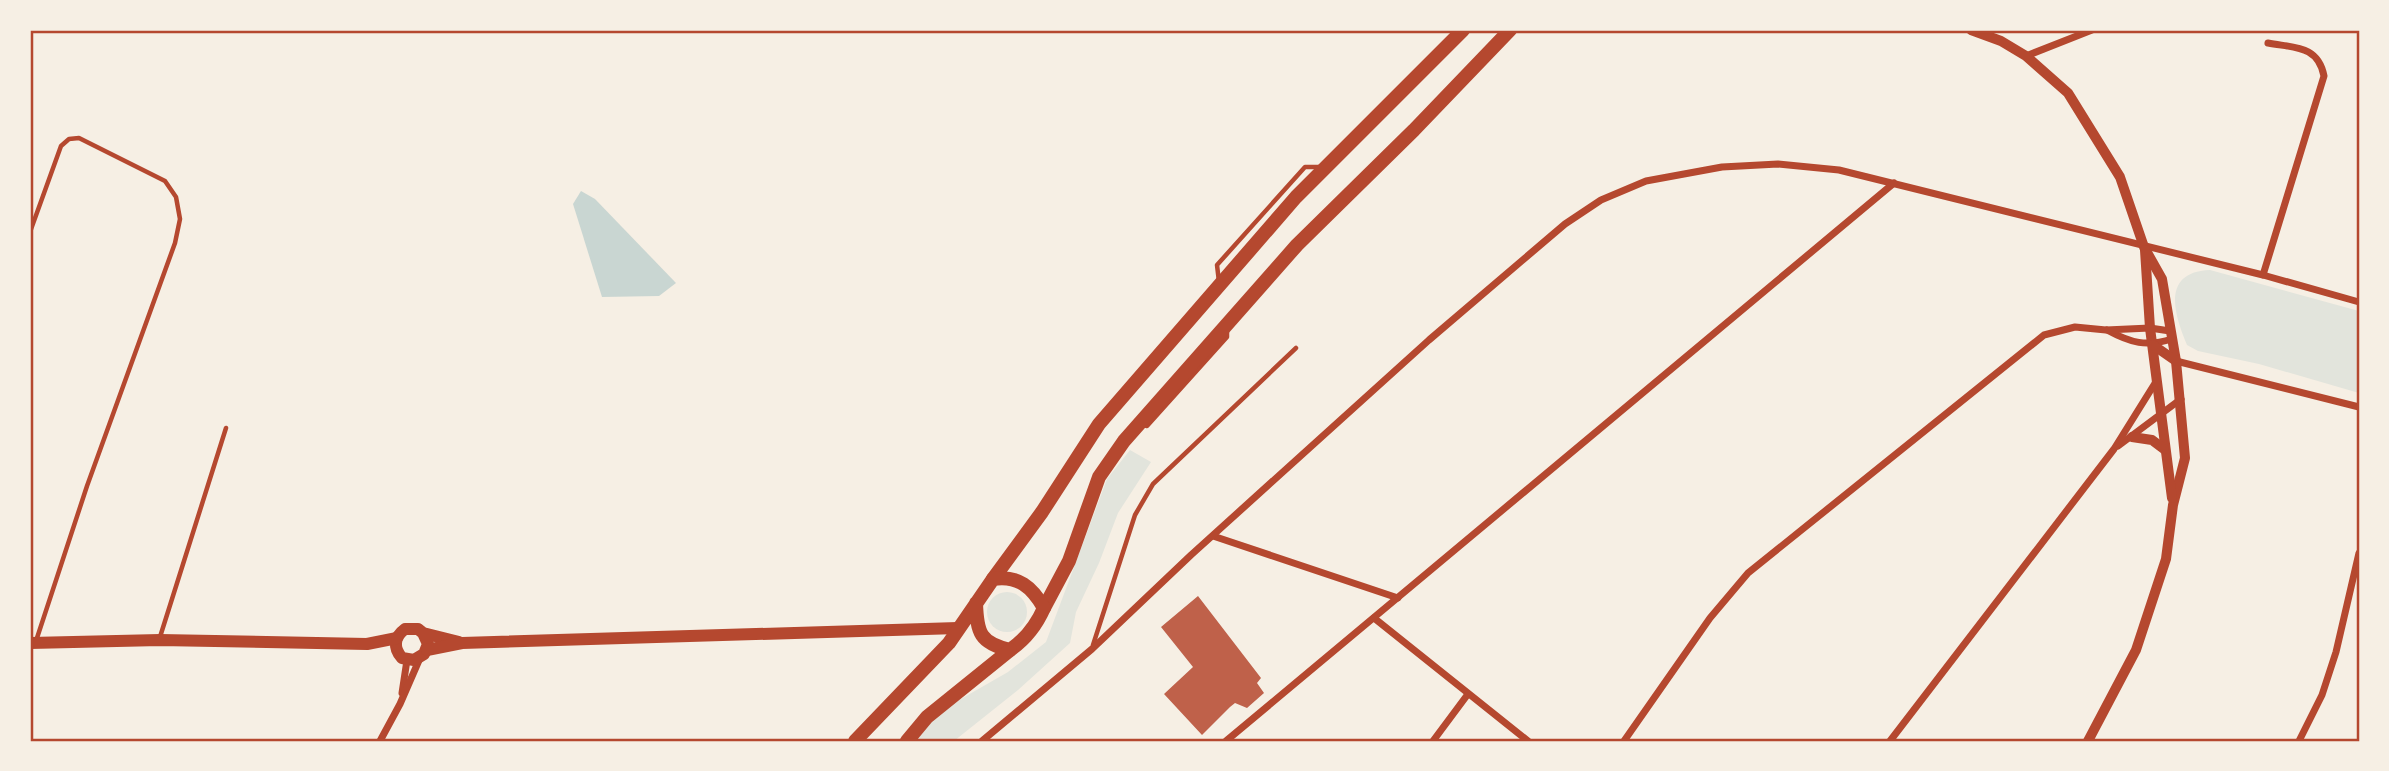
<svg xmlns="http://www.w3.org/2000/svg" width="2389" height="771" font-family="Signika,sans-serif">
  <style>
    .green { fill: #e2e4dc }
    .water { fill: #c9d6d2 }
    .building { fill: #bf614a }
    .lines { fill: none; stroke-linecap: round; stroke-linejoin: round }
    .service { stroke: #b5482f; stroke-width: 4.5 }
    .minor { stroke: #b5482f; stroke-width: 7 }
    .tertiary { stroke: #b5482f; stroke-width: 10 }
    .secondary { stroke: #b5482f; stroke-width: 12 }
    .primary { stroke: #b5482f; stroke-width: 14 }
    .neatline { fill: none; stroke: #b5482f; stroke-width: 2.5 }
  </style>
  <rect width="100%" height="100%" fill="#f6efe4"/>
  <g class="green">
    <path d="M2210,270L2359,311V393L2259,364L2198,351L2187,345C2173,312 2162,272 2210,270Z"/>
    <path d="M1130,450L1151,462L1118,513L1099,563L1076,612L1070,643L1018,690L954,741H904L954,703L1008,672L1046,642L1107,479Z"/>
    <circle cx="1007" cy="612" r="20"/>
  </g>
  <path class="water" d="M581,191L595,199L676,283L659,296L602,297L573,204Z"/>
  <path class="building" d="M1198,596L1261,678L1257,683L1264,693L1247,708L1235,703L1230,707L1202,735L1164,694L1193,667L1161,627Z"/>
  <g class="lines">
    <g class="service">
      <path d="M30,232L61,146L69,139L79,138L165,181L176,197L180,219L175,243L87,486L36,641"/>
      <path d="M1219,282L1217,265L1305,167H1322"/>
      <path d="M1144,425L1147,426L1227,337V332"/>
      <path d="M160,637L226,428"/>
      <path d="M1093,645L1135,515L1153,484L1296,348"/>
    </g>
    <g class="minor">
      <path d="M2026,56L2092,30"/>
      <path d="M2263,275L2324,76C2318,45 2294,48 2268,43"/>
      <path d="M2107,330C2131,343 2146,347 2172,339"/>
      <path d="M2176,361L2359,407"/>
      <path d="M2118,446L2181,399"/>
      <path d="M1213,536L1398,598"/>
      <path d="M1374,618L1528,741"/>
      <path d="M402,693L407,660"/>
      <path d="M380,741L400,704L420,658"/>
      <path d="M982,741L1092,649L1191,555L1429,340L1565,224L1601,200L1646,181L1722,167L1778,164L1839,170L2263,275L2359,302"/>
      <path d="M1226,741L1894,183"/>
      <path d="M1433,741L1468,694"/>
      <path d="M1624,741L1710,618L1748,573L2044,335L2075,327L2106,330L2150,328L2170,331"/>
      <path d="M1890,741L2114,449L2157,380"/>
      <path d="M2299,741L2322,695L2336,652L2359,553"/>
    </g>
    <g class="tertiary">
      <path d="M1971,30L2001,41L2026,56L2068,93L2120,177L2144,247L2162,279L2176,361L2185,458L2173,505L2166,559L2136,650L2088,741"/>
      <path d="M2145,250L2150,328L2172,498"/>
      <path d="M2153,345L2176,361"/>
      <path d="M2132,437L2152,440L2164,449"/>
    </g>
    <g class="secondary">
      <path d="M423,633L428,644L424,654L414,660L402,658C393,648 394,637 405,629H418L423,633L459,642"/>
      <path d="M30,643L160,640L367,644L397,638"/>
      <path d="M427,650L462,643L958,628"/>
    </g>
    <g class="primary">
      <path d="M993,579L1042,512L1099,424L1296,197L1463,30"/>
      <path d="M1044,608L1069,561L1099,477L1124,441L1297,245L1414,130L1510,30"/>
      <path d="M855,741L949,643L993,579C1018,575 1032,587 1044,608C1036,626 1026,639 1010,650C980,643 977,633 976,603"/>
      <path d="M907,741L927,717L1010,650"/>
    </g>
  </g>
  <rect width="2389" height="771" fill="none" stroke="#f6efe4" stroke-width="63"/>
  <rect x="32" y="32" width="2326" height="708" class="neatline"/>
</svg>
